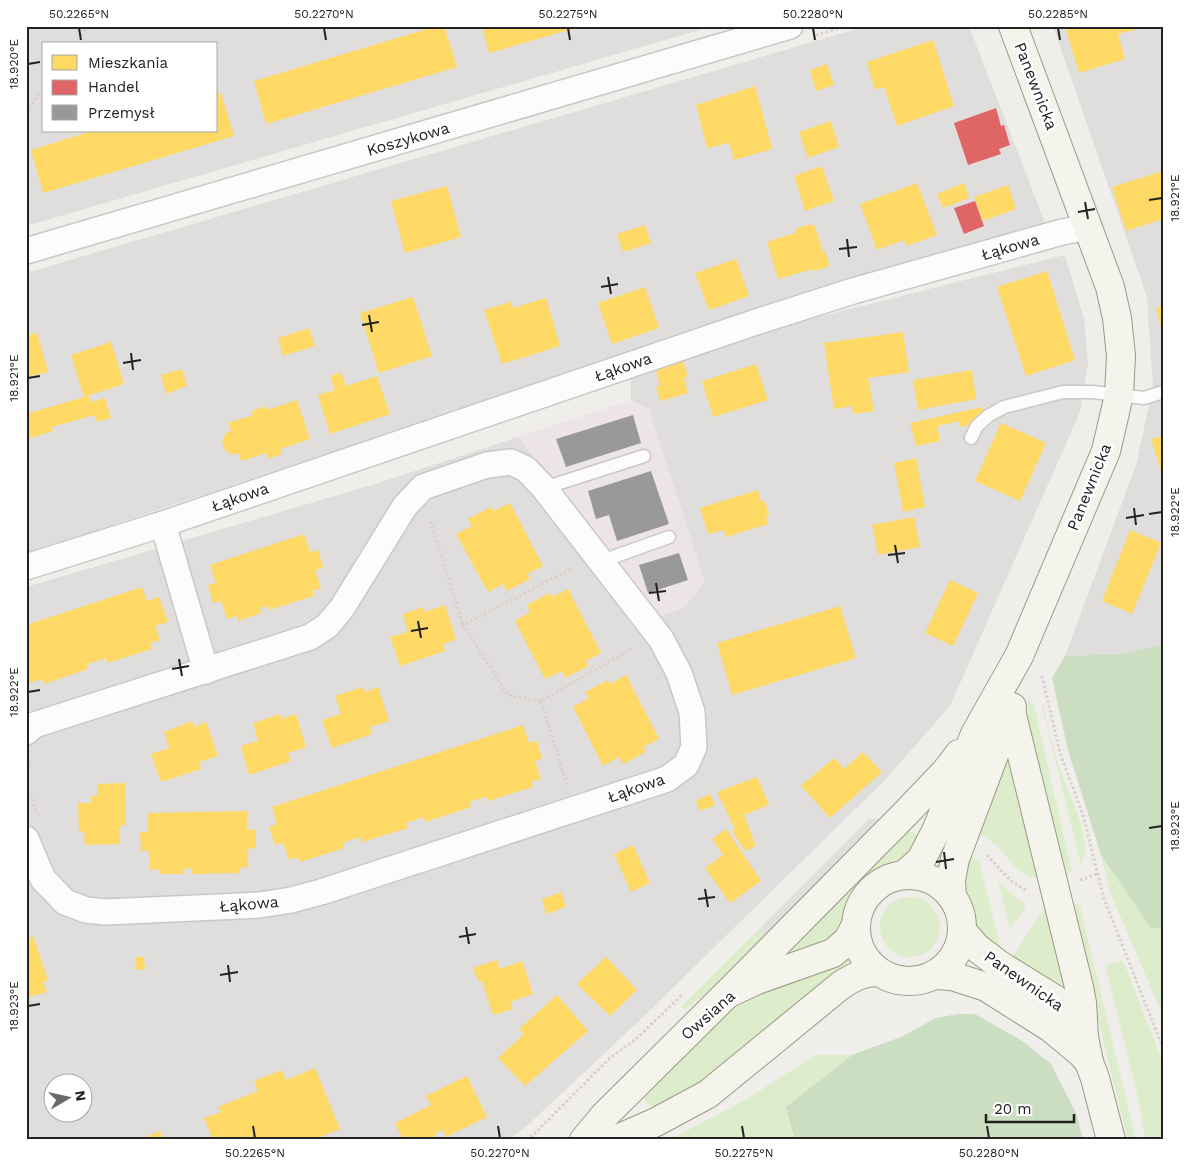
<svg xmlns="http://www.w3.org/2000/svg" width="1189" height="1166" font-family="'Work Sans',sans-serif">
  <style>
    .residential { fill: #dfdedc; fill-rule: evenodd }
    .industrial { fill: #ede4e9 }
    .grass { fill: #ddeccb }
    .forest { fill: #cbdec1 }
    .parking { fill: #e0dfde }
    .homes { fill: #ffd966 }
    .shops { fill: #e06666 }
    .industry { fill: #999 }
    .lines { fill: none; stroke-linecap: round; stroke-linejoin: round }
    .lane-casing { stroke: #c9c8c7; stroke-width: 15 }
    .street-casing { stroke: #c9c8c7; stroke-width: 28 }
    .secondary-casing { stroke: #999a82; stroke-width: 30 }
    .path { stroke: #dccecd; stroke-width: 3; stroke-dasharray: 2.5 2.5; stroke-linecap: butt }
    .lane { stroke: #fdfcfc; stroke-width: 12 }
    .street { stroke: #fdfcfc; stroke-width: 25 }
    .secondary { stroke: #f4f4ed; stroke-width: 28 }
    .ticks { fill: none; stroke: #222; stroke-width: 2 }
    .labels { text-anchor: middle; dominant-baseline: central; stroke-width: 5; stroke-linejoin: round; paint-order: stroke }
    .street-label { font-size: 16px; fill: #222; stroke: #fff }
    .neatline { fill: none; stroke: #222; stroke-width: 2 }
    .ticks-label { font-size: 12px; text-anchor: middle; fill: #222 }
  </style>
  <rect width="100%" height="100%" fill="#f0eeeb"/>
  <g class="residential">
    <path d="M26,26H713L26,226ZM44,44H216V131H44Z"/>
    <path d="M867,26H969L1045,223L796,297L26,554V273Z"/>
    <path d="M1053,26H1163V644L1122,654L1065,656L1136,465L1153,387L1147,297Z"/>
    <path d="M1065,255L1084,319L1088,363L1080,412L950,706L884,781L638,1022L529,1124L508,1140H26V587L372,485L518,437L661,616L649,409L631,400V371L794,323ZM52,1084H82V1114H52Z"/>
  </g>
  <path class="industrial" d="M631,400L649,409L705,582L684,608L661,616L518,437Z"/>
  <g class="grass">
    <path d="M1028,700L1034,705L1072,872L1063,875L1027,722Z"/>
    <path d="M1043,705C1048,726 1053,748 1060,769C1068,794 1095,841 1081,865L1042,706Z"/>
    <path d="M1009,760L1013,762L1042,879C1020,879 1012,861 998,847C991,840 983,836 975,831L1005,761Z"/>
    <path d="M903,829L925,837C918,846 910,855 900,860C888,867 876,869 866,878C854,889 849,903 843,918C831,948 802,950 774,959Z"/>
    <path d="M966,854L979,860L1000,946L996,953L979,933L976,926L973,911L964,884Z"/>
    <path d="M1101,855L1151,928L1163,929V1016L1110,892Z"/>
    <path d="M998,881L1026,906L1010,929Z"/>
    <circle cx="910" cy="927" r="30"/>
    <path d="M1068,899L1080,906L1136,1140H1128Z"/>
    <path d="M1046,905L1066,982L1058,987L1010,961Z"/>
    <path d="M763,925L761,944L727,977L684,1010L681,1007Z"/>
    <path d="M846,960H849V964L713,1078L657,1108C648,1107 643,1101 645,1092L731,1004Z"/>
    <path d="M1123,960L1163,1063V1140H1145L1138,1098L1105,965Z"/>
    <path d="M815,1055H852L787,1107L795,1140H669L747,1099Z"/>
  </g>
  <g class="forest">
    <path d="M1163,644V929L1151,928L1101,855L1068,750L1052,678L1065,656L1122,654Z"/>
    <path d="M958,1014H975L1024,1042L1051,1064L1077,1115L1083,1140H795L786,1107L852,1055L901,1037L936,1018Z"/>
  </g>
  <g class="parking">
    <path d="M885,818L761,944L763,925L869,819Z"/>
    <path d="M232,925V946L116,947V926Z"/>
  </g>
  <g class="homes">
    <path d="M437,26H444L457,67L266,124L254,81Z"/>
    <path d="M482,26H579V27L489,53Z"/>
    <path d="M1065,26H1145V27L1118,34L1125,59L1079,73Z"/>
    <path d="M933,40L954,106L897,126L884,87L875,90L867,62Z"/>
    <path d="M827,64L834,85L816,91L810,70Z"/>
    <path d="M755,86L772,149L734,160L729,143L707,148L696,105Z"/>
    <path d="M221,93L234,136L43,193L31,150L92,131H216V94Z"/>
    <path d="M831,121L839,147L808,158L799,132Z"/>
    <path d="M822,166L834,201L805,211L794,176Z"/>
    <path d="M1163,171V219L1126,231L1112,187Z"/>
    <path d="M917,183L937,235L907,246L904,240L877,250L860,204Z"/>
    <path d="M964,183L969,198L943,208L937,194Z"/>
    <path d="M1008,185L1016,209L983,221L974,197Z"/>
    <path d="M447,186L461,237L405,253L391,201Z"/>
    <path d="M811,224L815,227L823,252L825,251L830,266L814,271L813,269L778,279L767,242L795,233L797,228Z"/>
    <path d="M645,225L651,243L623,252L617,234Z"/>
    <path d="M736,259L749,296L709,310L695,273Z"/>
    <path d="M1047,271L1075,360L1026,376L997,287Z"/>
    <path d="M645,287L659,328L612,344L598,303Z"/>
    <path d="M413,297L432,356L379,373L360,313Z"/>
    <path d="M546,298L560,346L502,364L484,310L511,302L513,308Z"/>
    <path d="M1163,306V331H1162L1156,308Z"/>
    <path d="M309,328L315,346L283,356L278,338Z"/>
    <path d="M903,332L909,372L868,378L874,411L854,414L851,406L834,409L824,343Z"/>
    <path d="M37,333L48,372L26,377V336Z"/>
    <path d="M111,342L124,384L84,397L89,396L91,402L105,398L111,418L97,422L94,415L52,427L53,431L27,439L26,414L84,397L71,355Z"/>
    <path d="M683,361L688,377L684,378L688,393L660,401L656,387L660,385L656,370Z"/>
    <path d="M756,364L768,400L713,417L702,381Z"/>
    <path d="M182,369L187,386L166,394L161,375Z"/>
    <path d="M972,370L976,399L918,410L913,380Z"/>
    <path d="M341,372L346,386L377,376L390,414L330,434L318,395L335,390L330,376Z"/>
    <path d="M297,400L310,439L280,449L282,454L268,459L266,453L241,461L238,453L233,455L225,450L222,441L226,433L231,431L228,423L253,415L251,411L266,406L267,410Z"/>
    <path d="M982,407L986,422L959,427L960,421L937,426L940,441L916,446L910,423Z"/>
    <path d="M1001,423L1046,443L1020,501L975,481Z"/>
    <path d="M1163,436V474H1162L1151,439Z"/>
    <path d="M916,458L925,507L903,512L894,463Z"/>
    <path d="M758,490L761,502L765,501L769,515L766,516L768,524L726,537L724,530L708,534L700,508Z"/>
    <path d="M510,503L543,566L527,574L530,579L507,591L503,584L488,592L456,534L472,526L468,519L491,507L494,511Z"/>
    <path d="M914,517L920,547L878,555L872,525Z"/>
    <path d="M1130,530L1161,543L1132,614L1102,601Z"/>
    <path d="M304,534L310,552L318,550L323,568L315,570L321,588L312,591L314,596L291,603L269,610L268,606L260,608L261,613L238,621L237,616L227,619L221,601L213,603L208,585L216,583L210,565Z"/>
    <path d="M950,580L978,593L953,646L925,633Z"/>
    <path d="M142,587L147,601L159,597L168,622L155,626L160,640L150,643L152,649L107,663L106,658L87,664L88,669L44,684L42,679L26,684V625Z"/>
    <path d="M568,589L601,653L586,661L588,666L565,678L562,671L545,679L515,621L530,612L527,605L549,593L552,597Z"/>
    <path d="M445,605L456,640L443,644L445,651L400,666L390,637L408,632L403,614L423,607L424,612Z"/>
    <path d="M840,606L856,658L732,695L717,643Z"/>
    <path d="M626,675L659,739L643,747L646,752L623,764L619,757L603,766L573,707L589,698L585,692L608,680L610,684Z"/>
    <path d="M363,687L365,692L378,687L389,721L370,727L372,734L332,748L322,720L341,714L335,696Z"/>
    <path d="M280,714L282,719L296,714L306,747L288,753L291,761L249,775L241,746L258,741L253,723Z"/>
    <path d="M192,721L194,727L206,722L218,756L199,762L201,769L161,782L151,754L169,748L164,732Z"/>
    <path d="M523,725L529,743L537,741L542,759L535,761L541,779L531,782L533,787L488,801L487,797L478,799L469,802L471,807L425,822L423,817L415,820L406,823L408,828L362,842L360,837L351,840L343,843L344,848L300,862L298,857L289,860L283,843L275,845L269,827L277,824L272,807Z"/>
    <path d="M863,752L882,772L830,818L801,786L834,758L844,769Z"/>
    <path d="M757,777L769,805L744,815L756,846L745,851L732,831L735,829L717,792Z"/>
    <path d="M125,783L126,825L120,826V844L85,845L84,831L79,832L78,803H91L90,796H97V784Z"/>
    <path d="M710,794L715,805L700,811L696,801Z"/>
    <path d="M247,811V830L256,829V848L248,849V867L239,868V873L192,874V868L184,869L183,874H160L159,869L150,870L149,851H141L140,832H148V813Z"/>
    <path d="M726,829L761,881L730,903L705,868L723,855L712,839Z"/>
    <path d="M633,845L650,883L631,892L614,854Z"/>
    <path d="M561,892L566,907L546,914L542,899Z"/>
    <path d="M26,930L29,938L33,936L48,980L43,982L47,992L29,997L31,1006L26,1007Z"/>
    <path d="M135,957H144L145,969L136,970Z"/>
    <path d="M606,957L637,990L610,1016L577,984Z"/>
    <path d="M497,960L500,969L522,961L533,994L510,1002L513,1009L493,1015L482,981L479,982L473,968Z"/>
    <path d="M557,995L588,1031L525,1086L498,1058L524,1034L519,1029Z"/>
    <path d="M315,1068L340,1129L313,1140H213L204,1118L221,1112L218,1107L258,1091L254,1081L282,1070L286,1080Z"/>
    <path d="M467,1076L487,1117L446,1137L443,1130L435,1133L436,1136L429,1140H403L395,1123L431,1105L426,1096Z"/>
    <path d="M160,1131L164,1140H138Z"/>
  </g>
  <g class="shops">
    <path d="M996,108L1001,126L1004,125L1010,145L999,149L1001,154L968,165L954,123Z"/>
    <path d="M975,201L984,226L964,234L954,208Z"/>
  </g>
  <g class="industry">
    <path d="M633,415L641,443L566,467L556,439Z"/>
    <path d="M651,471L669,524L617,541L609,515L596,519L588,491Z"/>
    <path d="M679,553L688,580L648,593L639,565Z"/>
  </g>
  <g class="lines">
    <g class="lane-casing">
      <g id="lane">
        <path d="M971,438L977,426L988,416L1004,407L1063,392H1093L1144,398L1163,392"/>
        <path d="M544,488L644,456"/>
        <path d="M602,561L669,537"/>
      </g>
    </g>
    <g class="street-casing">
      <g id="street">
        <path d="M26,251L790,26"/>
        <path d="M163,524L206,671"/>
        <path d="M26,567L163,524L753,323L853,291L1062,232L1089,227"/>
        <path d="M26,732L34,725L310,637L327,626L342,608L405,506L423,487L487,465L511,462L526,469L544,488L661,639L679,673L692,712L694,747L686,765L667,779L321,892L291,900L260,905L106,912L86,910L65,902L43,879L26,839"/>
      </g>
    </g>
    <g class="secondary-casing">
      <g id="secondary">
        <path d="M1011,711L1079,987L1082,1003L1084,1037"/>
        <circle cx="909" cy="928" r="53"/>
        <path d="M904,875L921,860L936,831L975,734L1019,656L1106,451L1119,395L1121,356L1117,318L1110,287L1013,26"/>
        <path d="M952,897L951,880L955,859L1012,707"/>
        <path d="M962,931L977,948L998,964L1056,1000L1079,1026L1084,1037L1089,1062L1095,1078L1111,1140"/>
        <path d="M935,975L952,976L986,987L1051,1028L1081,1053L1089,1062"/>
        <path d="M727,994L905,814L946,771L959,754"/>
        <path d="M584,1140L604,1116L727,994L757,980L833,953L848,940L855,927"/>
        <path d="M615,1140L656,1122L708,1094L840,986C852,978 862,972 877,972"/>
      </g>
    </g>
    <g class="path">
      <path d="M816,35L846,26"/>
      <path d="M75,44L87,26"/>
      <path d="M26,112L44,87"/>
      <path d="M430,521L463,625"/>
      <path d="M1042,676L1060,753L1083,815L1104,899L1163,1048"/>
      <path d="M541,701L508,695L463,625L573,568"/>
      <path d="M26,783L30,759"/>
      <path d="M26,785L38,815"/>
      <path d="M567,785L541,701L633,648"/>
      <path d="M987,855L1011,881L1027,891"/>
      <path d="M1080,880L1097,874"/>
      <path d="M526,1140L536,1132L610,1058L636,1039L683,994"/>
    </g>
    <use href="#lane" class="lane"/>
    <use href="#street" class="street"/>
    <use href="#secondary" class="secondary"/>
  </g>
  <path class="ticks" d="M79,28L81,40M324,28L326,40M568,28L570,40M813,28L815,40M1058,28L1060,40M28,64L40,62M1149,200L1162,198M1085,202L1088,219M1078,212L1095,209M847,239L849,257M839,249L857,247M608,277L611,294M601,287L618,284M369,315L372,332M362,325L379,322M131,353L133,370M123,363L141,360M28,378L40,376M1134,508L1136,525M1149,514L1162,512M1126,518L1144,515M895,545L898,563M888,555L905,553M656,583L659,601M649,593L666,591M418,621L421,638M411,631L428,628M179,659L182,676M172,669L189,666M28,692L40,690M1149,828L1162,826M944,852L946,869M936,862L954,859M705,889L708,907M698,899L715,897M466,927L469,944M459,937L476,934M228,965L230,982M220,975L238,972M28,1006L40,1004M253,1126L255,1138M498,1126L500,1138M742,1126L744,1138M987,1126L989,1138"/>
  <g class="labels">
    <g class="street-label">
      <text transform="translate(1036 86) rotate(69)">Panewnicka</text>
      <text transform="translate(408 139) rotate(-16)">Koszykowa</text>
      <text transform="translate(1010 247) rotate(-16)">Łąkowa</text>
      <text transform="translate(623 367) rotate(-19)">Łąkowa</text>
      <text transform="translate(1089 487) rotate(-68)">Panewnicka</text>
      <text transform="translate(240 497) rotate(-19)">Łąkowa</text>
      <text transform="translate(636 788) rotate(-19)">Łąkowa</text>
      <text transform="translate(249 904) rotate(-5)">Łąkowa</text>
      <text transform="translate(1024 981) rotate(35)">Panewnicka</text>
      <text transform="translate(708 1015) rotate(-41)">Owsiana</text>
    </g>
  </g>
  <rect width="1189" height="1166" fill="none" stroke="#ffffff" stroke-width="55"/>
  <rect x="42" y="42" width="175" height="90" fill="#ffffff" stroke="#a7a7a7"/>
  <rect x="52" y="55" width="25" height="15" fill="#ffd966" stroke="#a7a7a7"/>
  <text x="88" y="68" font-size="15" fill="#222222">Mieszkania</text>
  <rect x="52" y="80" width="25" height="15" fill="#e06666" stroke="#a7a7a7"/>
  <text x="88" y="92" font-size="15" fill="#222222">Handel</text>
  <rect x="52" y="105" width="25" height="15" fill="#999999" stroke="#a7a7a7"/>
  <text x="88" y="118" font-size="15" fill="#222222">Przemysł</text>
  <g transform="translate(68 1098) rotate(81)"><circle r="24" fill="#ffffff" stroke="#a7a7a7"/>
  <path d="M0-4L9 19L0 12L-9 19Z" fill="#6a6968"/>
  <text y="-8" font-size="14" font-weight="bold" text-anchor="middle" fill="#222222">N</text>
  </g>
  <path d="M986 1114v8h88v-8" fill="none" stroke="#222222" stroke-width="2.5"/>
  <text x="994" y="1114" font-size="15" fill="#222222" stroke="#ffffff" stroke-width="4" paint-order="stroke">20 m</text>
  <rect x="28" y="28" width="1134" height="1110" class="neatline"/>
  <g class="ticks-label">
    <text x="79" y="18">50.2265°N</text>
    <text x="324" y="18">50.2270°N</text>
    <text x="568" y="18">50.2275°N</text>
    <text x="813" y="18">50.2280°N</text>
    <text x="1058" y="18">50.2285°N</text>
    <text transform="translate(14 64) rotate(-90)" y="4">18.920°E</text>
    <text transform="translate(1175 198) rotate(-90)" y="4">18.921°E</text>
    <text transform="translate(14 378) rotate(-90)" y="4">18.921°E</text>
    <text transform="translate(1175 512) rotate(-90)" y="4">18.922°E</text>
    <text transform="translate(14 692) rotate(-90)" y="4">18.922°E</text>
    <text transform="translate(1175 826) rotate(-90)" y="4">18.923°E</text>
    <text transform="translate(14 1006) rotate(-90)" y="4">18.923°E</text>
    <text x="255" y="1157">50.2265°N</text>
    <text x="500" y="1157">50.2270°N</text>
    <text x="744" y="1157">50.2275°N</text>
    <text x="989" y="1157">50.2280°N</text>
  </g>
</svg>
